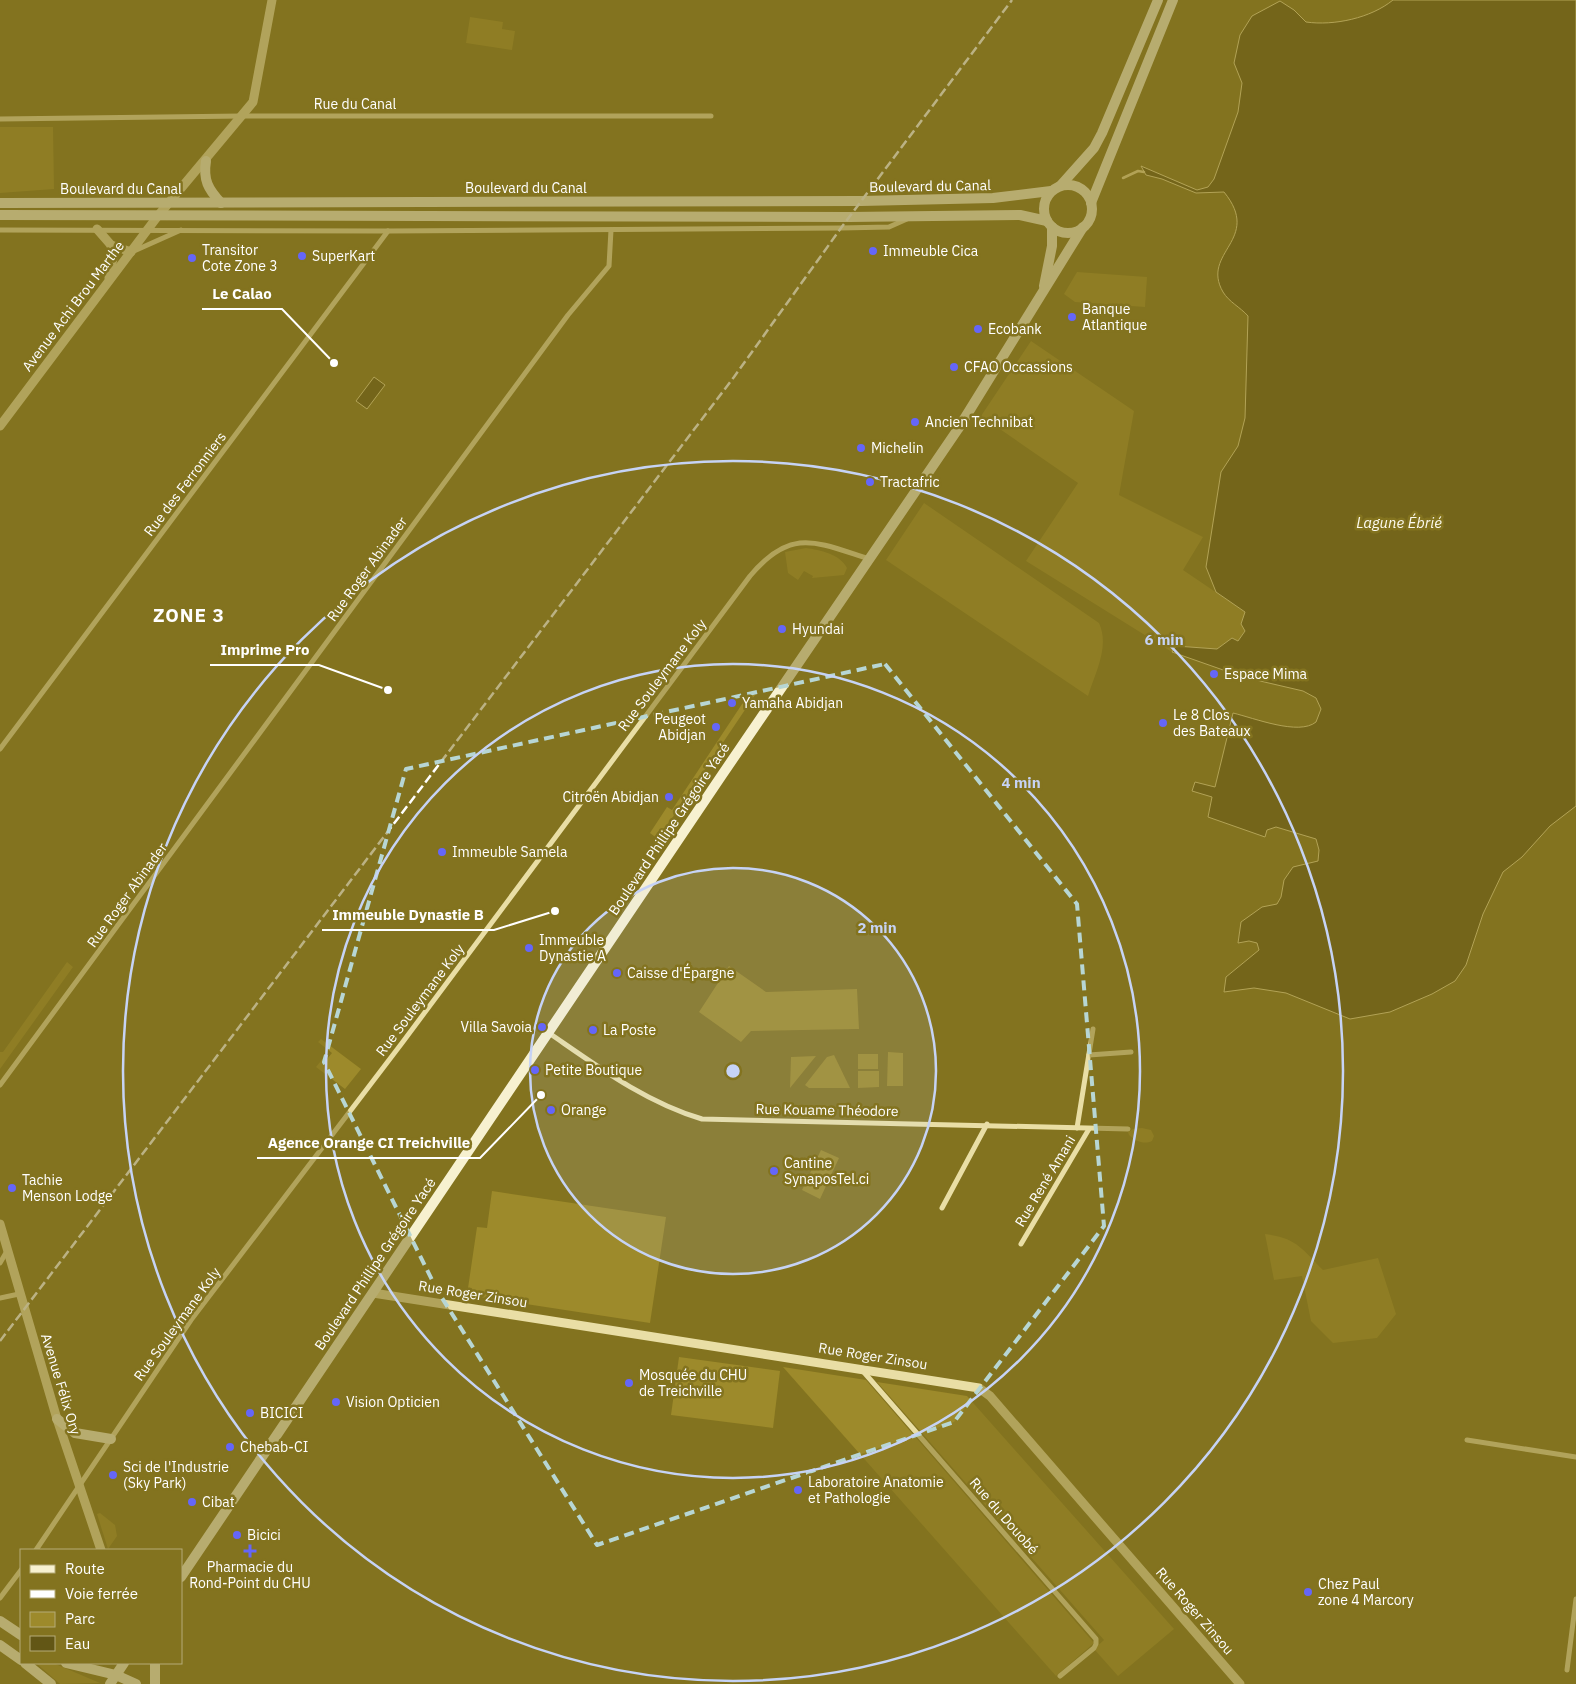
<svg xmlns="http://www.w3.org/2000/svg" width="1576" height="1684" font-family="'IBM Plex Sans',sans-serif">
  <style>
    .green { fill: #9d8a2b }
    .water { fill: #625615; stroke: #ebdc98 }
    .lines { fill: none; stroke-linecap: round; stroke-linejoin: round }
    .stream { stroke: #ebdc98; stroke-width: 2.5 }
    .minor { stroke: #e9dea5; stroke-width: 5 }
    .tertiary { stroke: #e9dea5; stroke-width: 9 }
    .secondary { stroke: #f7f1d0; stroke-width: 10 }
    .rail { stroke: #fff; stroke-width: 2.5; stroke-dasharray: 9 4; stroke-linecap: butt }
    .marked { fill: none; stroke: #b7d6d4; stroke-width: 4; stroke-dasharray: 10 6; stroke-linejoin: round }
    .ring { fill: none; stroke: #c6d3f5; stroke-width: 2.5 }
    .poi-dot { fill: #6566f8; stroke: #83731f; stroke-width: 2 }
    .labels { text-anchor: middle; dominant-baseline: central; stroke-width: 5; stroke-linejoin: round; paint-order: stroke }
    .street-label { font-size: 14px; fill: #fff; stroke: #83731f }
    .poi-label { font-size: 14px; fill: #fff; stroke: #83731f; text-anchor: start }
    .water-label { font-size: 15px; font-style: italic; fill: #fcfaef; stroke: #83731f }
    .district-label { font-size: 19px; font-weight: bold; letter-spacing: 1px; fill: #fff; stroke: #83731f }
    .centre { fill: #c6d3f5; stroke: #83731f; stroke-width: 2.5 }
    .ring-label { font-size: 15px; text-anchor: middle; font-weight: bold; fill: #c6d3f5; stroke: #83731f; stroke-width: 5; stroke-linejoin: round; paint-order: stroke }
    .leader { fill: none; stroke: #fff; stroke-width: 2 }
    .callout-dot { fill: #fff; stroke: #83731f; stroke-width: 2 }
    .callout-label { font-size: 15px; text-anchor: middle; font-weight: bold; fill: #fff; stroke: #83731f; stroke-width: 5; stroke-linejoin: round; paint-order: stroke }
  </style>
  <rect width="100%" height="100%" fill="#83731f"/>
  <g class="green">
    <path d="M470,17L503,22L502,29L515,31L512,50L466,43Z"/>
    <path d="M0,127H53L54,189L0,193Z"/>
    <path d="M1077,272L1147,277L1145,307L1075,302L1064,294Z"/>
    <path d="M1031,341L1134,411L1119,495L1203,537L1183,570L1245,612V630L1238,641L1232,638L1217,649L1176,646L1172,652L1026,561L1078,483L981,416Z"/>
    <path d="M924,503L1099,623C1110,647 1095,673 1088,696L886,560Z"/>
    <path d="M806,548C820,550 840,554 847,568L844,575L812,578L813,576L804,571L798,580L788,573L785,552Z"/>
    <path d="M750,692L755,695L658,839L650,833L667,807L672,810Z"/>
    <path d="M67,962L73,967L0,1069V1052H3Z"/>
    <path d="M729,966L766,992L857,989L859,1029L751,1031L741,1042L699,1012Z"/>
    <path d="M321,1039L361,1069L345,1089L316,1067L324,1057L327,1059L332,1053L318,1042Z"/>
    <path d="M888,1052L903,1053V1086H887Z"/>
    <rect x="858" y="1054" width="20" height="15"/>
    <path d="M834,1055L850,1088H809L805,1085L827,1057Z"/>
    <path d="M816,1056L790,1088L791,1057Z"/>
    <path d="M858,1071H879V1087L858,1088Z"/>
    <path d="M1142,1128L1151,1130L1154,1136L1152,1141C1144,1145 1135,1141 1129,1135L1128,1132L1133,1129Z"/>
    <path d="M821,1150L839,1158L820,1199L802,1190Z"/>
    <path d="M492,1191L666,1217L650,1323L467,1295L477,1227L487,1228Z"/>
    <path d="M1265,1234C1297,1238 1302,1249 1323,1270L1378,1258L1396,1314L1377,1338L1333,1343L1311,1321L1302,1276L1274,1280Z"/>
    <path d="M679,1357L780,1371L773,1428L671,1415Z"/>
    <path d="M783,1367L866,1380L1094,1643L1056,1676Z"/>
    <path d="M877,1382L967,1396L1174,1629L1118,1676L1094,1649L1104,1640Z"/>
    <path d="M100,1513L115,1525L117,1536L108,1549L97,1514Z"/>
    <path d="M36,1663H53L100,1683L60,1684Z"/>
  </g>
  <g class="water">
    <path d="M1393,0H1576V806L1550,826L1522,857L1503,872L1483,914L1466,965L1455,981L1432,994L1390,1012L1350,1019L1286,993L1254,988L1224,992L1226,977L1259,950L1257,943L1249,941L1238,943L1241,922L1262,907L1277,904L1281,897L1284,880L1293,867L1318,861L1319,850L1316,839L1276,827L1267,830L1265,837L1208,817L1212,797L1192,791L1195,782L1215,787L1233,713C1254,718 1299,736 1316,722L1321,709L1316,698L1303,691L1243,677L1172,652L1176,646L1217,649L1232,638L1238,641L1245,631L1241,624L1245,612L1216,592L1206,567L1221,472L1238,446L1245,418L1248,316C1240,307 1229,302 1223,292C1200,252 1263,240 1224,192L1196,193L1162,179L1146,175L1141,166L1197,190L1208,187L1214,179L1238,112L1242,83L1234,63L1240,35L1252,16L1280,1L1294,10L1306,22C1334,26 1371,18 1393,0Z"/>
    <path d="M374,377L385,385L367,409L356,401Z"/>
  </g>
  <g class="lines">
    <path class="stream" d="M1123,178L1138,171L1144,172"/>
    <g class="minor">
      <path d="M0,119L242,116H711"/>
      <path d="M0,230L388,231L841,228L889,227L907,219"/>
      <path d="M134,251L181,230"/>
      <path d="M0,749L388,231"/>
      <path d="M549,1033C597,1066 645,1102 702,1119L1128,1129"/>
      <path d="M1089,1055L1131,1052"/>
      <path d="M0,1085L568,315L609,266L611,230"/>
      <path d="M1077,1128L1093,1029"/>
      <path d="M942,1208L987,1124"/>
      <path d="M1021,1244L1089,1129"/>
      <path d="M0,1263L7,1251"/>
      <path d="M0,1298L19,1294"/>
      <path d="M862,1370L1096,1639V1644L1094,1648L1060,1676"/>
      <path d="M1467,1440L1576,1457"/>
      <path d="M36,1550L191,1320L402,1043L750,576C791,527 816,542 869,559"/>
      <path d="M0,1598L21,1570"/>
      <path d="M1567,1670L1576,1599"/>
    </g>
    <g class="tertiary">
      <path d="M97,229L111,245L131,252"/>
      <path d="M109,278L113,258L111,245"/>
      <path d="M0,426L157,217L253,102L272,0"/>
      <path d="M0,1224L57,1419L101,1550"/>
      <path d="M373,1293L979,1388L990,1396L1240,1684"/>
    </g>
    <g class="secondary">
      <path d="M206,161C203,180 208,189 221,203"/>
      <circle cx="1068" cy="209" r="24"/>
      <path d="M1061,185L1094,148L1102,133L1158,0"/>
      <path d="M0,203L861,201L993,198L1051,191"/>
      <path d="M1091,203L1173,0"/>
      <path d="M0,215L849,217L1020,215L1047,221"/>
      <path d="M1044,286L1052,246V227"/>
      <path d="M57,1419L75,1433L111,1439"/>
      <path d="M181,1577L722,775L958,429L1083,227"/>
      <path d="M0,1621L21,1635"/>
      <path d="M0,1645L21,1660"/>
      <path d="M25,1663L51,1684"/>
      <path d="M66,1663L116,1675L136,1684"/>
      <path d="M155,1663V1684"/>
      <path d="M110,1684L124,1663"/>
    </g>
    <path class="rail" d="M0,1341L734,377L841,228L1012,0"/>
  </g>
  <path d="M0 0H1576V1684H0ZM885,664L1077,904L1104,1226L954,1422L597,1545L437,1290L324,1062L406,769Z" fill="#83731f" fill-opacity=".55" fill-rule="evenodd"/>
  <path class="marked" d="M885,664L1077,904L1104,1226L954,1422L597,1545L437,1290L324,1062L406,769Z"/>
  <circle cx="733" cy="1071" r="203" fill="#c6d3f5" fill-opacity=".12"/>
  <g class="ring">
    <circle cx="733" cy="1071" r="203"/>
    <circle cx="733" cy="1071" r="407"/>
    <circle cx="733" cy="1071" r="610"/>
  </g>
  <g class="poi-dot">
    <circle cx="873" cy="251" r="5"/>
    <circle cx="302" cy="256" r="5"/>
    <circle cx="192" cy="258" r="5"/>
    <circle cx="1072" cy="317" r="5"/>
    <circle cx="978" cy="329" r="5"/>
    <circle cx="954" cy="367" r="5"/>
    <circle cx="915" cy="422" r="5"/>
    <circle cx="861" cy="448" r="5"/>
    <circle cx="870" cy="482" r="5"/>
    <circle cx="782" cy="629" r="5"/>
    <circle cx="1214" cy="674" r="5"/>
    <circle cx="732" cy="703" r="5"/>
    <circle cx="1163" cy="723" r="5"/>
    <circle cx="716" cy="727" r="5"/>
    <circle cx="669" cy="797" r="5"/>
    <circle cx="442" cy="852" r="5"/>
    <circle cx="529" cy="948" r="5"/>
    <circle cx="617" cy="973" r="5"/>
    <circle cx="542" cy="1027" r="5"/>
    <circle cx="593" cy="1030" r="5"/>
    <circle cx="535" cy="1070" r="5"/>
    <circle cx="551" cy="1110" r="5"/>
    <circle cx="774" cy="1171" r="5"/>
    <circle cx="12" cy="1188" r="5"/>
    <circle cx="629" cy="1383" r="5"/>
    <circle cx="336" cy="1402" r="5"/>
    <circle cx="250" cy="1413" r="5"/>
    <circle cx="230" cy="1447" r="5"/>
    <circle cx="113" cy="1475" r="5"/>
    <circle cx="798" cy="1490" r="5"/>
    <circle cx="192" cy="1502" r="5"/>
    <circle cx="237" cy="1535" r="5"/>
    <path d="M247.5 1543.5h5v5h5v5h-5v5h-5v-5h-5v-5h5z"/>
    <circle cx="1308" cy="1592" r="5"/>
  </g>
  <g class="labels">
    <g class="street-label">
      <text x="355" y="104">Rue du Canal</text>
      <text transform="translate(930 186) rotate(-1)">Boulevard du Canal</text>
      <text x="526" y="188">Boulevard du Canal</text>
      <text x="121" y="189">Boulevard du Canal</text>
      <text transform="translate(73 306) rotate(-53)">Avenue Achi Brou Marthe</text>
      <text transform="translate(185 484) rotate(-53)">Rue des Ferronniers</text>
      <text transform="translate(367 569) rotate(-54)">Rue Roger Abinader</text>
      <text transform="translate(662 675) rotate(-53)">Rue Souleymane Koly</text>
      <text transform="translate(669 829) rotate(-56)">Boulevard Phillipe Grégoire Yacé</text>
      <text transform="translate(127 895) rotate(-54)">Rue Roger Abinader</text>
      <text transform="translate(420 1000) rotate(-53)">Rue Souleymane Koly</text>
      <text transform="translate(827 1110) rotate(1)">Rue Kouame Théodore</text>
      <text transform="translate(1045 1181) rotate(-59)">Rue René Amani</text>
      <text transform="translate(375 1264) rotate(-56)">Boulevard Phillipe Grégoire Yacé</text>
      <text transform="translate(473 1294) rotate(9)">Rue Roger Zinsou</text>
      <text transform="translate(177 1324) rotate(-54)">Rue Souleymane Koly</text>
      <text transform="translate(873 1356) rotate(9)">Rue Roger Zinsou</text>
      <text transform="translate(61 1384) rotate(73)">Avenue Félix Ory</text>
      <text transform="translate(1004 1516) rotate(49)">Rue du Douobé</text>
      <text transform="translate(1195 1611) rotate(49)">Rue Roger Zinsou</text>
    </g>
    <g class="poi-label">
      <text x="202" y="250">Transitor<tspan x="202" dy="16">Cote Zone 3</tspan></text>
      <text x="883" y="251">Immeuble Cica</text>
      <text x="312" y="256">SuperKart</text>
      <text x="1082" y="309">Banque<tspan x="1082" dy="16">Atlantique</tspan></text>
      <text x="988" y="329">Ecobank</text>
      <text x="964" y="367">CFAO Occassions</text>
      <text x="925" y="422">Ancien Technibat</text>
      <text x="871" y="448">Michelin</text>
      <text x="880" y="482">Tractafric</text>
      <text x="792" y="629">Hyundai</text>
      <text x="1224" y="674">Espace Mima</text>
      <text x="742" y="703">Yamaha Abidjan</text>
      <text x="1173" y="715">Le 8 Clos<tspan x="1173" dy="16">des Bateaux</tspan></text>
      <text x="706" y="719" text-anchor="end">Peugeot<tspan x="706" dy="16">Abidjan</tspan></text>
      <text x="659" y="797" text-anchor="end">Citroën Abidjan</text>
      <text x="452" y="852">Immeuble Samela</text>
      <text x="539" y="940">Immeuble<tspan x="539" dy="16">Dynastie A</tspan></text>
      <text x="627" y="973">Caisse d'Épargne</text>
      <text x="532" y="1027" text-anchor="end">Villa Savoia</text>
      <text x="603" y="1030">La Poste</text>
      <text x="545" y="1070">Petite Boutique</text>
      <text x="561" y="1110">Orange</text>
      <text x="784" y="1163">Cantine<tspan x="784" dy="16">SynaposTel.ci</tspan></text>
      <text x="22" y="1180">Tachie<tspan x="22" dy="16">Menson Lodge</tspan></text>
      <text x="639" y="1375">Mosquée du CHU<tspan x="639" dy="16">de Treichville</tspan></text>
      <text x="346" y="1402">Vision Opticien</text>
      <text x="260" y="1413">BICICI</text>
      <text x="240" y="1447">Chebab-CI</text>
      <text x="123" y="1467">Sci de l'Industrie<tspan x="123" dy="16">(Sky Park)</tspan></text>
      <text x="808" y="1482">Laboratoire Anatomie<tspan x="808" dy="16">et Pathologie</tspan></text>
      <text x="202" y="1502">Cibat</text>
      <text x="247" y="1535">Bicici</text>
      <text x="250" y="1567" text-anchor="middle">Pharmacie du<tspan x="250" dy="16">Rond-Point du CHU</tspan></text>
      <text x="1318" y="1584">Chez Paul<tspan x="1318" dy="16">zone 4 Marcory</tspan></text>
    </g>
    <g class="water-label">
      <text x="1399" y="522">Lagune Ébrié</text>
    </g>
    <g class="district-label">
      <text x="189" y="615">ZONE 3</text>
    </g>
  </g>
  <circle cx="733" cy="1071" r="8" class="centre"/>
  <g class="ring-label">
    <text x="1164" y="645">6 min</text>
    <text x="1021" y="788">4 min</text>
    <text x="877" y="933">2 min</text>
  </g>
  <path class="leader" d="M334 363L282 309H202M388 690L319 665H210M555 911L494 930H322M541 1095L480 1158H257"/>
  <g class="callout-dot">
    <circle cx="334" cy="363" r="5"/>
    <circle cx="388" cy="690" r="5"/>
    <circle cx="555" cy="911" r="5"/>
    <circle cx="541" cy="1095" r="5"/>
  </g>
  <g class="callout-label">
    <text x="242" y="299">Le Calao</text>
    <text x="265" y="655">Imprime Pro</text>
    <text x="408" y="920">Immeuble Dynastie B</text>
    <text x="369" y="1148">Agence Orange CI Treichville</text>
  </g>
  <rect x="20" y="1549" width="162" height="115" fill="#83731f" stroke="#b5ab79"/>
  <rect x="30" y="1565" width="25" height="8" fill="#f7f1d0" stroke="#b5ab79"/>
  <text x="65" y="1574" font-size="15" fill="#ffffff">Route</text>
  <rect x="30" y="1590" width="25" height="8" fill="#ffffff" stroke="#b5ab79"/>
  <text x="65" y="1599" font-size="15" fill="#ffffff">Voie ferrée</text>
  <rect x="30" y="1612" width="25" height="15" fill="#9d8a2b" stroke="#b5ab79"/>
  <text x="65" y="1624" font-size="15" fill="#ffffff">Parc</text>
  <rect x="30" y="1636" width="25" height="15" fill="#625615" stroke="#b5ab79"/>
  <text x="65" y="1649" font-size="15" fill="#ffffff">Eau</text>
</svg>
